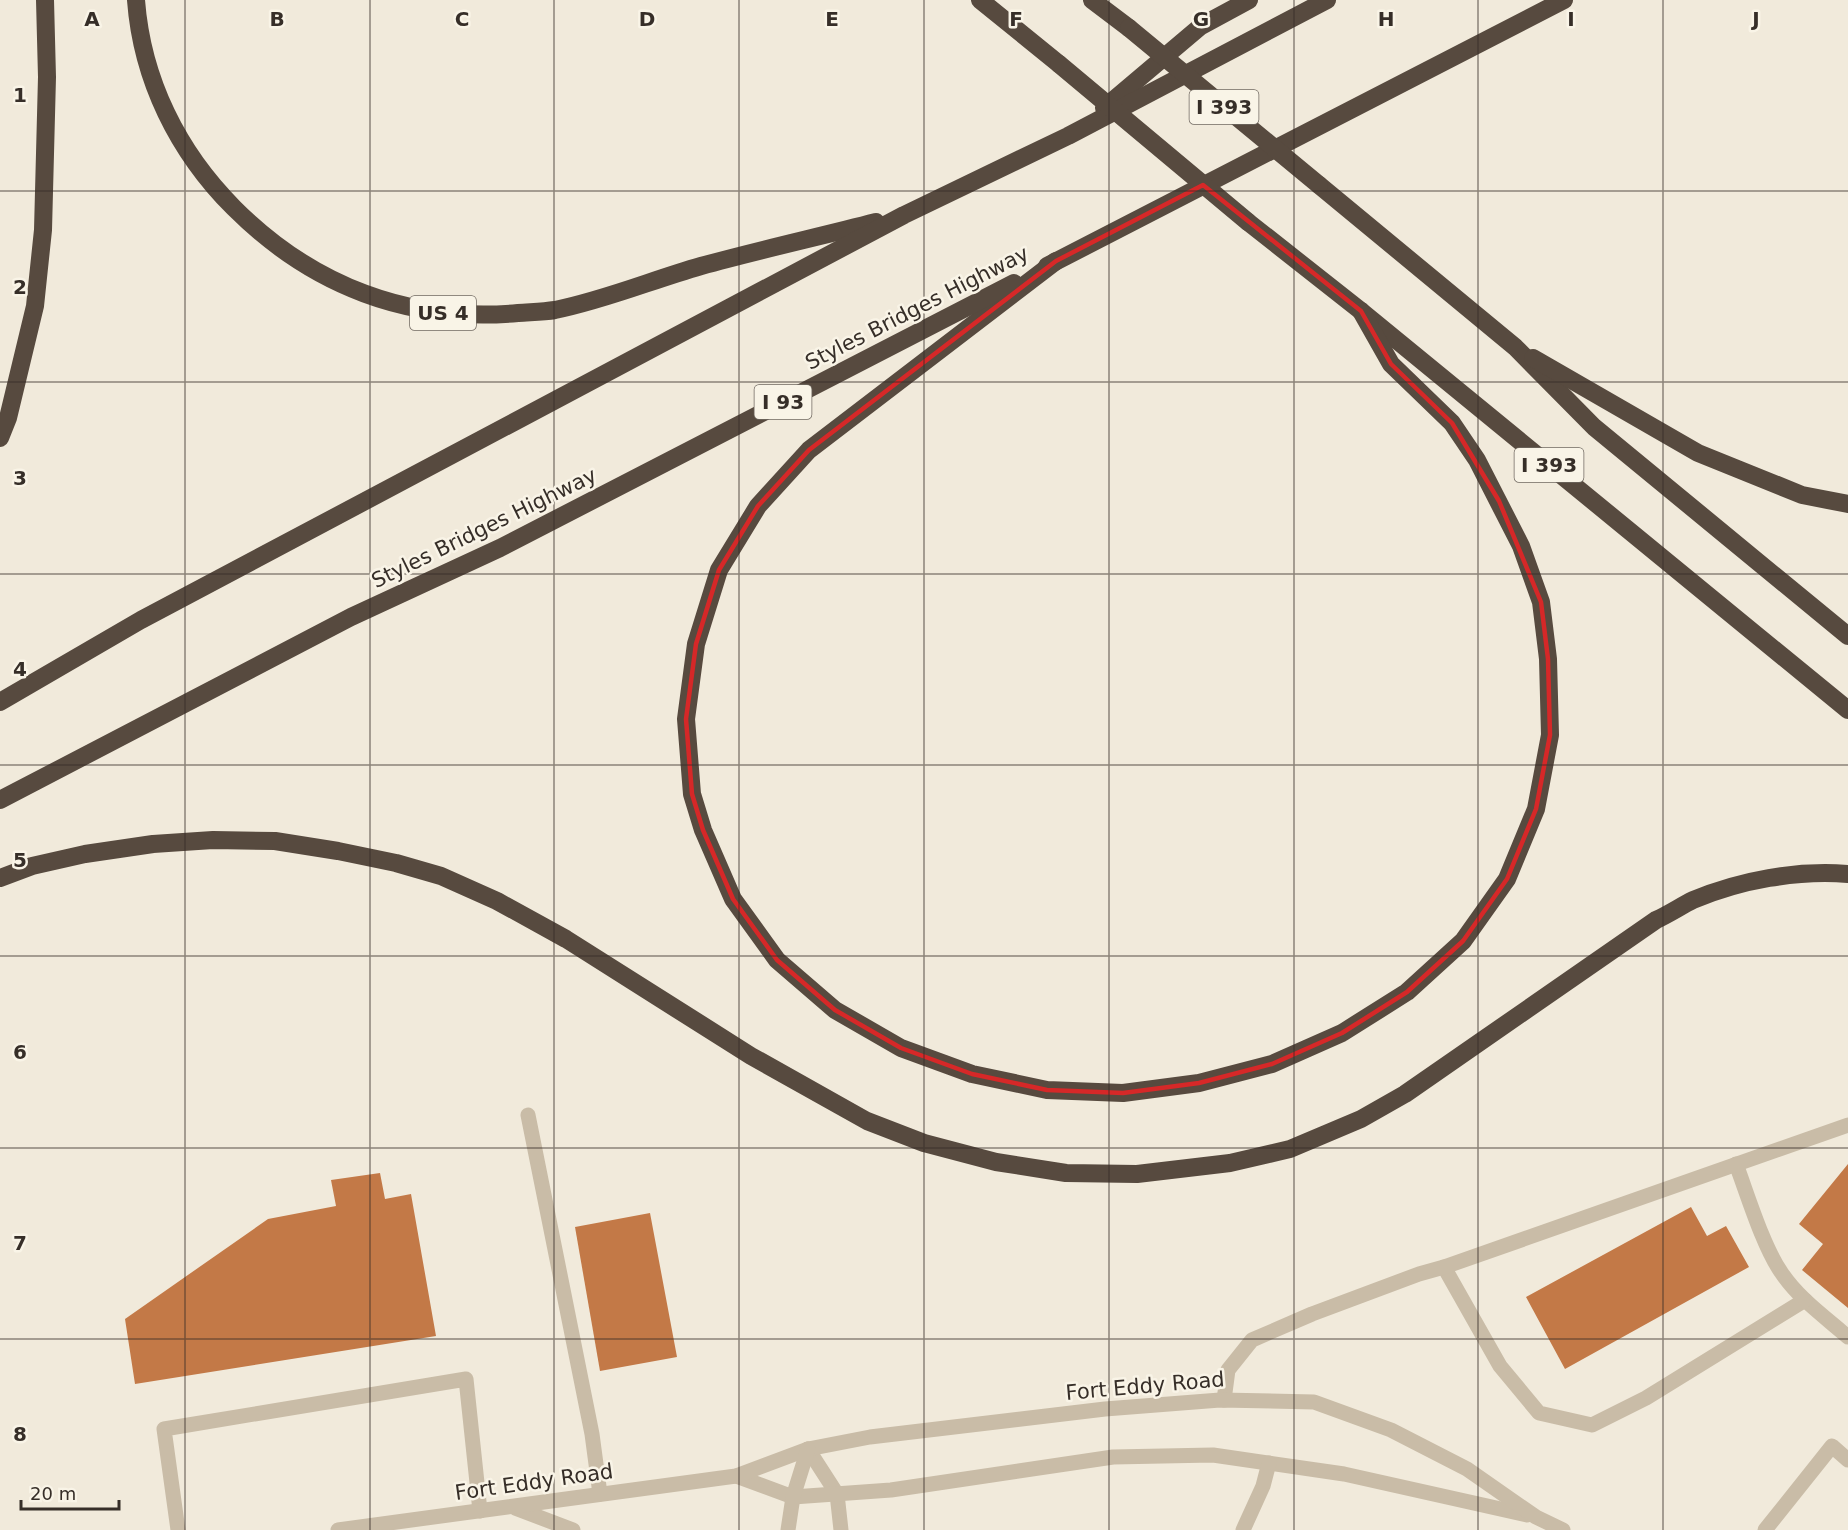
<svg xmlns="http://www.w3.org/2000/svg" width="1848" height="1530" font-family="'DejaVu Sans',sans-serif">
  <style>
    .building { fill: #c37947 }
    .lines { fill: none; stroke-linecap: round; stroke-linejoin: round }
    .minor { stroke: #c9bca7; stroke-width: 15 }
    .highway { stroke: #574a3f; stroke-width: 18 }
    .highway-bridge { stroke: #574a3f; stroke-width: 18 }
    .marked { fill: none; stroke: #d62828; stroke-width: 4.5; stroke-linejoin: round }
    .grid { fill: none; stroke: #362e28; stroke-width: 1.5; stroke-opacity: 0.55 }
    .labels { text-anchor: middle; dominant-baseline: central; stroke-width: 5; stroke-linejoin: round; paint-order: stroke }
    .shield { fill: #f9f4e7; stroke: #706961; stroke-width: 1.5 }
    .shield-label { font-size: 20px; font-weight: bold; fill: #362e28 }
    .street-label { font-size: 21px; fill: #362e28; stroke: #f9f4e7 }
    .grid-label { font-size: 20px; text-anchor: middle; font-weight: bold; fill: #362e28; stroke: #f9f4e7; stroke-width: 5; stroke-linejoin: round; paint-order: stroke }
  </style>
  <rect width="100%" height="100%" fill="#f1eadb"/>
  <g class="building">
    <path d="M1848,1164V1308L1802,1270L1823,1244L1799,1224Z"/>
    <path d="M380,1173L385,1199L411,1194L436,1336L135,1384L125,1319L268,1219L336,1206L331,1180Z"/>
    <path d="M1691,1207L1707,1236L1726,1226L1749,1267L1565,1369L1526,1297Z"/>
    <path d="M650,1213L677,1357L600,1371L575,1227Z"/>
  </g>
  <g class="lines">
    <g class="minor">
      <path d="M528,1115L592,1434L600,1494"/>
      <path d="M1736,1164C1748,1196 1763,1246 1781,1272C1798,1298 1825,1317 1848,1337"/>
      <path d="M1444,1267L1500,1366L1539,1413L1592,1425L1646,1398L1805,1300"/>
      <path d="M1224,1400L1228,1370L1252,1340L1312,1314L1419,1274L1444,1267L1848,1125"/>
      <path d="M808,1449L837,1494L841,1530"/>
      <path d="M736,1476L793,1497L891,1490L1113,1457L1213,1455L1344,1474L1527,1515"/>
      <path d="M515,1508L573,1530"/>
      <path d="M178,1530L164,1429L466,1379L480,1511"/>
      <path d="M338,1530L736,1476L808,1449L870,1437L1105,1409L1220,1400L1314,1402L1391,1430L1467,1469L1536,1517L1563,1530"/>
      <path d="M788,1530L793,1497L808,1449"/>
      <path d="M1243,1530L1263,1486L1269,1463"/>
      <path d="M1765,1530L1832,1446L1848,1460"/>
    </g>
    <g class="highway">
      <path d="M136,0C142,80 178,152 234,208C312,286 409,323 518,313C531,312 543,312 555,310C605,300 652,280 701,266C759,250 818,237 876,222"/>
      <path d="M980,0L1059,64"/>
      <path d="M1092,0L1129,28"/>
      <path d="M1104,108L1201,26L1249,0"/>
      <path d="M1319,185L1515,347L1594,427L1848,636"/>
      <path d="M1248,222L1361,311L1848,710"/>
      <path d="M1056,261L809,450L758,506L719,570L696,644L686,719L692,794L703,830L733,899L777,960L835,1010L901,1048L972,1074L1047,1090L1123,1093L1199,1083L1272,1064L1342,1033L1407,992L1463,941L1507,879L1536,809L1550,735L1548,659L1541,602L1521,546L1477,460L1452,423L1391,364L1361,311"/>
      <path d="M1047,266L1564,0"/>
      <path d="M1533,358L1698,453L1802,495L1848,504"/>
      <path d="M0,438L8,418L35,306L43,230L47,77L45,0"/>
      <path d="M0,702L141,620L904,215L1068,136L1327,0"/>
      <path d="M0,800L351,617L500,548L1014,283"/>
      <path d="M0,878L32,866L85,854L153,844L213,840L275,841L338,851L396,863L441,876L497,901L566,939L751,1056L867,1121L924,1143L996,1162L1066,1173L1137,1174L1230,1163L1290,1149L1361,1119L1405,1094L1656,920C1669,914 1681,906 1693,900C1741,880 1796,870 1848,874"/>
    </g>
    <g class="highway-bridge">
      <path d="M1129,28L1319,185"/>
      <path d="M1059,64L1248,222"/>
    </g>
  </g>
  <path class="marked" d="M1203,185L1361,311L1391,364L1452,423L1499,501L1541,602L1548,659L1550,735L1536,809L1507,879L1463,941L1407,992L1342,1033L1272,1064L1199,1083L1123,1093L1047,1090L972,1074L901,1048L835,1010L777,960L733,899L703,830L692,794L686,719L696,644L719,570L758,506L809,450L1056,261Z"/>
  <path class="grid" d="M185,0V1530M370,0V1530M554,0V1530M739,0V1530M924,0V1530M1109,0V1530M1294,0V1530M1478,0V1530M1663,0V1530M0,191H1848M0,382H1848M0,574H1848M0,765H1848M0,956H1848M0,1148H1848M0,1339H1848"/>
  <g class="labels">
    <g class="shield">
      <rect x="1189.5" y="90" width="69" height="34" rx="4.5"/>
      <rect x="410" y="296" width="66" height="34" rx="4.5"/>
      <rect x="754.5" y="385" width="57" height="34" rx="4.5"/>
      <rect x="1514.5" y="448" width="69" height="34" rx="4.5"/>
    </g>
    <g class="shield-label">
      <text x="1224" y="107">I 393</text>
      <text x="443" y="313">US 4</text>
      <text x="783" y="402">I 93</text>
      <text x="1549" y="465">I 393</text>
    </g>
    <g class="street-label">
      <text transform="translate(917 308) rotate(-27)">Styles Bridges Highway</text>
      <text transform="translate(484 528) rotate(-26)">Styles Bridges Highway</text>
      <text transform="translate(1145 1386) rotate(-5)">Fort Eddy Road</text>
      <text transform="translate(534 1482) rotate(-8)">Fort Eddy Road</text>
    </g>
  </g>
  <g class="grid-label">
    <text x="92" y="26">A</text>
    <text x="277" y="26">B</text>
    <text x="462" y="26">C</text>
    <text x="647" y="26">D</text>
    <text x="832" y="26">E</text>
    <text x="1016" y="26">F</text>
    <text x="1201" y="26">G</text>
    <text x="1386" y="26">H</text>
    <text x="1571" y="26">I</text>
    <text x="1756" y="26">J</text>
    <text x="20" y="102">1</text>
    <text x="20" y="294">2</text>
    <text x="20" y="485">3</text>
    <text x="20" y="676">4</text>
    <text x="20" y="867">5</text>
    <text x="20" y="1059">6</text>
    <text x="20" y="1250">7</text>
    <text x="20" y="1441">8</text>
  </g>
  <path d="M21 1500v9h98v-9" fill="none" stroke="#362e28" stroke-width="3"/>
  <text x="30" y="1500" font-size="18" fill="#362e28" stroke="#f9f4e7" stroke-width="4.5" paint-order="stroke">20 m</text>
</svg>
